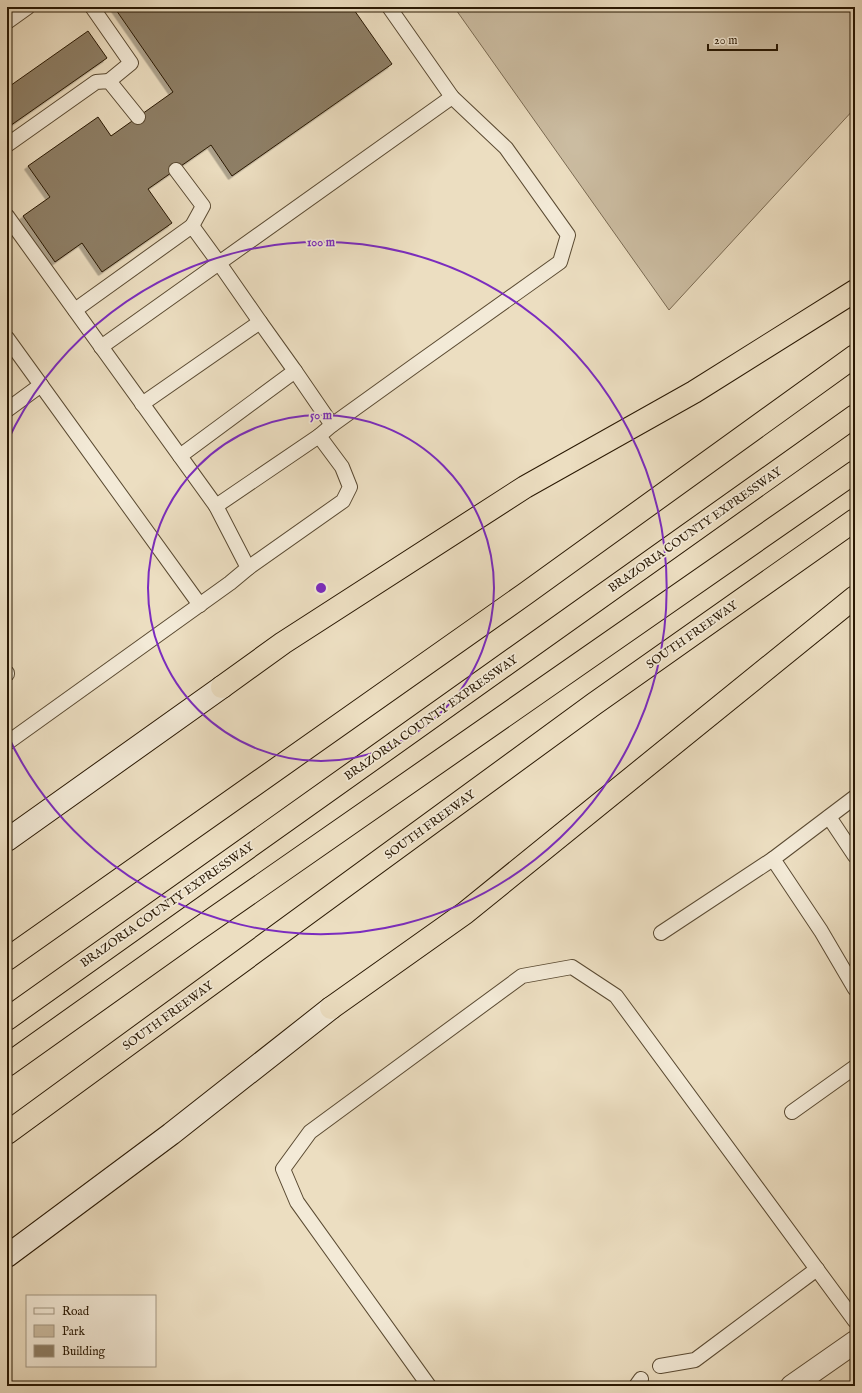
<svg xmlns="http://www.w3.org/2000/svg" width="862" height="1393" font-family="'IM FELL English',serif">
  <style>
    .green { fill: #cbbca1; stroke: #7a6a52 }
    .building { fill: #8e7f66; stroke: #291803; filter: url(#shadow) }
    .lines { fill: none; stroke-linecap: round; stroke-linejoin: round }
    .service-casing { stroke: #5a4a32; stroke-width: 16 }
    .minor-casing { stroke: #5a4a32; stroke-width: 24 }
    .secondary-casing { stroke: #291803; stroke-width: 24 }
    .motorway-casing { stroke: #291803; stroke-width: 24 }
    .service { stroke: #f3ead7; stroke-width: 14 }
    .minor { stroke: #f3ead7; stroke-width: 22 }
    .secondary { stroke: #f3ead7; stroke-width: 22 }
    .motorway { stroke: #ecdec1; stroke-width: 22 }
    .ring { fill: none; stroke: #7b2cbf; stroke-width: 2 }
    .labels { text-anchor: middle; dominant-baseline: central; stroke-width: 3.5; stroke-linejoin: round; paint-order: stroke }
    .street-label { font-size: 12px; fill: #291803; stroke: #f3ead7 }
    .centre { fill: #7b2cbf; stroke: #f3ead7; stroke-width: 2 }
    .ring-label { font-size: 12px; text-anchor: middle; font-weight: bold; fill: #7b2cbf; stroke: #f3ead7; stroke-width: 3.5; stroke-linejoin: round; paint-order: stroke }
  </style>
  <defs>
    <filter id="shadow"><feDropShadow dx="-3.5" dy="3.5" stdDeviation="0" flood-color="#0004"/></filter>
  </defs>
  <rect width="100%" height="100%" fill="#ecdec1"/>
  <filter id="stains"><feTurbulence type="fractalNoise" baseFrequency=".005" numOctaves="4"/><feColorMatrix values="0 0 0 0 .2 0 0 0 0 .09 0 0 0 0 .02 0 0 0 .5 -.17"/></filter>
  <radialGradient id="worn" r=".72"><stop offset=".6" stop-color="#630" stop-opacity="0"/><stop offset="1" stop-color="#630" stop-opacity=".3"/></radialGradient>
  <path class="green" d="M454,7H855V108L669,310Z"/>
  <g class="building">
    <path d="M114,7H352L392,64L232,176L211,145L148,189L172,223L102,272L82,243L55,262L23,216L50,197L28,166L98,117L111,136L173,92Z"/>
    <path d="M88,31L107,58L7,128V88Z"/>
  </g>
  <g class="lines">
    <g class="service-casing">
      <g id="service">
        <path d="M92,7L131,63L109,81"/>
        <path d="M7,22L28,7"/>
        <path d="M7,145L96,82L109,81L138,117"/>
        <path d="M176,170L203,206L192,226"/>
        <path d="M7,216L216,506L248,568L230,583L7,743"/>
        <path d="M75,310L192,226L219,263L452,97"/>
        <path d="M7,338L200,605"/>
        <path d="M101,347L219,263L260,322"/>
        <path d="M295,371L332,425"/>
        <path d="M142,404L260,322L295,371L180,456"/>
        <path d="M7,410L41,385"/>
        <path d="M319,436L332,425L414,366L560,262L568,235L506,148L452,97L389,7"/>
        <path d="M216,506L319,436L342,467L350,487L343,501L248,568"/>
        <path d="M7,673V674"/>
        <path d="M855,797L773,859L821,931L855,989"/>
        <path d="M829,817L855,856"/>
        <path d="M661,933L773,859"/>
        <path d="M792,1112L855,1067"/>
        <path d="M660,1366L695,1360L817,1269"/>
        <path d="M429,1386L297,1202L283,1169L310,1132L522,976L572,967L616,996L855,1321"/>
        <path d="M636,1386L641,1379"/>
      </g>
    </g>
    <g class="minor-casing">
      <path id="minor" d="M792,1386L855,1342"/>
    </g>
    <g class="secondary-casing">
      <g id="secondary">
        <path d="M7,840L222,687"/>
        <path d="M7,1256L171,1134L331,1008"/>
      </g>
    </g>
    <g class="motorway-casing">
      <g id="motorway">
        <path d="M222,687L283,643L525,487L694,392L855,291"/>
        <path d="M7,959L525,594L855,356"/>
        <path d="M331,1008L465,913L855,597"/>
        <path d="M7,1019L855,416"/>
        <path d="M7,1065L194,932L855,472"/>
        <path d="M7,1133L594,704L855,520"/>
      </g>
    </g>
    <use href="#service" class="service"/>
    <use href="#minor" class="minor"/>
    <use href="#secondary" class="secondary"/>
    <use href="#motorway" class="motorway"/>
  </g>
  <g class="ring">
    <circle cx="321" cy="588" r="173"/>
    <path d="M7 442A346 346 0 1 1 7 734"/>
  </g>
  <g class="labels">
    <g class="street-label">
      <text transform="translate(695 530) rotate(-35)">BRAZORIA COUNTY EXPRESSWAY</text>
      <text transform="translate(692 635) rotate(-35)">SOUTH FREEWAY</text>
      <text transform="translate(431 718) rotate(-35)">BRAZORIA COUNTY EXPRESSWAY</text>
      <text transform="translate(430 825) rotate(-36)">SOUTH FREEWAY</text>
      <text transform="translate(167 905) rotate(-35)">BRAZORIA COUNTY EXPRESSWAY</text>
      <text transform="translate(168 1016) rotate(-36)">SOUTH FREEWAY</text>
    </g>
  </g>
  <circle cx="321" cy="588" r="6" class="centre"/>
  <g class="ring-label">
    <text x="321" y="246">100 m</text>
    <text x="321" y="419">50 m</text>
  </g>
  <rect width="862" height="1393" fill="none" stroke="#ecdec1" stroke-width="24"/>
  <rect x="8" y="8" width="846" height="1377" fill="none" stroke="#291803" stroke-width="2"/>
  <rect x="12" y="12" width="838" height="1369" fill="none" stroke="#291803"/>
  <rect x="26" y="1295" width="130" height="72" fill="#f3ead7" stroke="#a29682"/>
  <rect x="34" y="1308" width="20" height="6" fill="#f3ead7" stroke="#a29682"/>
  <text x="62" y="1315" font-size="12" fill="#291803">Road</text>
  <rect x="34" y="1325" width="20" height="12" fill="#cbbca1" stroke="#a29682"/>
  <text x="62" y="1335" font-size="12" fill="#291803">Park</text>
  <rect x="34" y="1345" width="20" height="12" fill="#8e7f66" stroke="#a29682"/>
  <text x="62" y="1355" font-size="12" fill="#291803">Building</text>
  <path d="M708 44v6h69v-6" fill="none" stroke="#291803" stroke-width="2"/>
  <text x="714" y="44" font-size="12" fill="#291803" stroke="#f3ead7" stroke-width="3" paint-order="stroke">20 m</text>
  <rect width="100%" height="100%" filter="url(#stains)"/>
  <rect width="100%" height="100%" fill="url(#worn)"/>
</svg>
